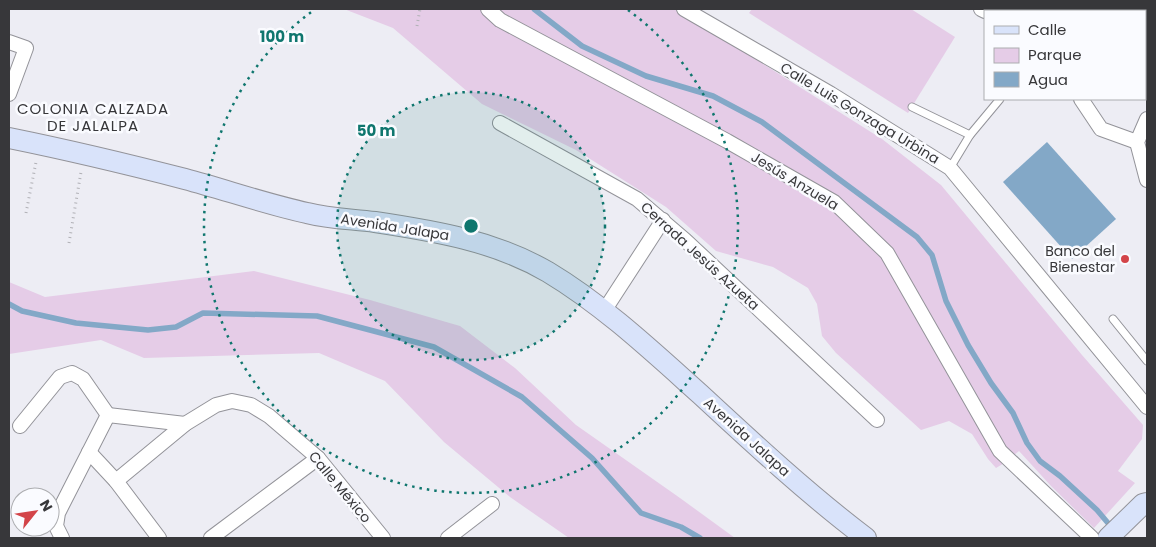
<svg xmlns="http://www.w3.org/2000/svg" width="1156" height="547" font-family="Poppins,sans-serif">
  <style>
    .green { fill: #e5cce7 }
    .water { fill: #83a8c7 }
    .lines { fill: none; stroke-linecap: round; stroke-linejoin: round }
    .stream { stroke: #83a8c7; stroke-width: 5.5 }
    .lane-casing { stroke: #939399; stroke-width: 9 }
    .street-casing { stroke: #939399; stroke-width: 16 }
    .secondary-casing { stroke: #939399; stroke-width: 22 }
    .path { stroke: #b1b1b6; stroke-width: 3; stroke-dasharray: 1 4; stroke-linecap: butt }
    .lane { stroke: #fff; stroke-width: 7 }
    .street { stroke: #fff; stroke-width: 14 }
    .secondary { stroke: #d9e3fa; stroke-width: 20 }
    .ring { fill: none; stroke: #0f766e; stroke-width: 2.5; stroke-dasharray: 2.5 5 }
    .poi-dot { fill: #d34449; stroke: #fafbff; stroke-width: 2 }
    .labels { text-anchor: middle; dominant-baseline: central; stroke-width: 5; stroke-linejoin: round; paint-order: stroke }
    .street-label { font-size: 14px; fill: #37373a; stroke: #fafbff }
    .poi-label { font-size: 14px; fill: #37373a; stroke: #fafbff; text-anchor: end }
    .neighbourhood-label { font-size: 15px; letter-spacing: 1px; fill: #37373a; stroke: #fafbff }
    .centre { fill: #0f766e; stroke: #fafbff; stroke-width: 2.5 }
    .ring-label { font-size: 15px; text-anchor: middle; font-weight: bold; fill: #0f766e; stroke: #fafbff; stroke-width: 5; stroke-linejoin: round; paint-order: stroke }
  </style>
  <rect width="100%" height="100%" fill="#ededf4"/>
  <g class="green">
    <path d="M344,9H674L689,17L882,139L941,185L1082,355L1143,425L1142,439L1118,471L1135,483L1094,528L1051,486L1019,451L1006,462L996,468L988,459L972,434L949,421L921,430L836,353L822,336L817,304L808,288L773,267L716,251L666,207L576,150L482,104L393,28Z"/>
    <path d="M752,9H911L955,37L908,113L749,13Z"/>
    <path d="M254,271L370,300L460,326L515,368L576,425L680,498L735,538H569L510,497L444,442L385,381L319,353L144,358L101,340L9,354V282L45,297Z"/>
  </g>
  <path class="water" d="M1047,142L1116,219L1072,259L1003,182Z"/>
  <g class="lines">
    <g class="stream">
      <path d="M534,9L582,46L646,76L713,96L762,122L917,237L932,255L946,301L968,345L991,383L1013,413L1027,443L1040,461L1060,476L1097,510L1113,529"/>
      <path d="M9,304L22,311L76,323L148,330L176,327L203,313L317,316L434,347L522,397L592,458L641,513L681,527L700,538"/>
    </g>
    <g class="lane-casing">
      <g id="lane">
        <path d="M912,107L970,135L950,168"/>
        <path d="M970,135L1000,99"/>
        <path d="M1113,319L1147,361"/>
      </g>
    </g>
    <g class="street-casing">
      <g id="street">
        <path d="M488,9L500,20L727,141L834,202L887,253L1000,451L1092,538"/>
        <path d="M684,9L831,94L950,168L1147,407"/>
        <path d="M981,9L985,11"/>
        <path d="M9,42L26,48L9,94"/>
        <path d="M1081,99L1101,129L1137,142"/>
        <path d="M1147,119L1137,142L1147,180"/>
        <path d="M500,123L637,199L685,240L877,420"/>
        <path d="M604,311L663,220"/>
        <path d="M108,415L185,424"/>
        <path d="M20,426L60,377L72,373L83,379L108,415"/>
        <path d="M89,452L116,481L159,538"/>
        <path d="M116,481L185,424L216,405L232,401L251,405L269,416L318,458L383,538"/>
        <path d="M62,538L56,526L58,513L108,415"/>
        <path d="M211,538L318,458"/>
        <path d="M448,538L492,504"/>
      </g>
    </g>
    <g class="secondary-casing">
      <g id="secondary">
        <path d="M9,138C68,150 127,164 185,179C226,190 266,204 307,213C330,219 353,219 375,222C435,231 495,241 548,272C603,305 652,351 700,394C754,444 808,494 866,538"/>
        <path d="M1108,538L1143,504L1147,503"/>
      </g>
    </g>
    <g class="path">
      <path d="M417,26L420,9"/>
      <path d="M26,213L36,162"/>
      <path d="M69,243L81,172"/>
    </g>
    <use href="#lane" class="lane"/>
    <use href="#street" class="street"/>
    <use href="#secondary" class="secondary"/>
  </g>
  <circle cx="471" cy="226" r="134" fill="#0f766e" fill-opacity=".12"/>
  <g class="ring">
    <circle cx="471" cy="226" r="134"/>
    <path d="M628 10A267 267 0 1 1 314 10"/>
  </g>
  <circle class="poi-dot" cx="1125" cy="259" r="5"/>
  <g class="labels">
    <g class="street-label">
      <text transform="translate(860 113) rotate(31)">Calle Luis Gonzaga Urbina</text>
      <text transform="translate(795 181) rotate(31)">Jesús Anzuela</text>
      <text transform="translate(395 227) rotate(9)">Avenida Jalapa</text>
      <text transform="translate(700 256) rotate(42)">Cerrada Jesús Azueta</text>
      <text transform="translate(747 437) rotate(42)">Avenida Jalapa</text>
      <text transform="translate(340 487) rotate(50)">Calle México</text>
    </g>
    <g class="poi-label">
      <text x="1115" y="251">Banco del<tspan x="1115" dy="16">Bienestar</tspan></text>
    </g>
    <g class="neighbourhood-label">
      <text x="93" y="108">COLONIA CALZADA<tspan x="93" dy="17">DE JALALPA</tspan></text>
    </g>
  </g>
  <circle cx="471" cy="226" r="8" class="centre"/>
  <g class="ring-label">
    <text x="282" y="42">100 m</text>
    <text x="376" y="136">50 m</text>
  </g>
  <rect width="1156" height="547" fill="none" stroke="#37373a" stroke-width="20"/>
  <rect x="984" y="10" width="162" height="90" fill="#fafbff" stroke="#acadb0"/>
  <rect x="994" y="26" width="25" height="8" fill="#d9e3fa" stroke="#acadb0"/>
  <text x="1028" y="35" font-size="15" fill="#37373a">Calle</text>
  <rect x="994" y="48" width="25" height="15" fill="#e5cce7" stroke="#acadb0"/>
  <text x="1028" y="60" font-size="15" fill="#37373a">Parque</text>
  <rect x="994" y="72" width="25" height="15" fill="#83a8c7" stroke="#acadb0"/>
  <text x="1028" y="85" font-size="15" fill="#37373a">Agua</text>
  <g transform="translate(35 512) rotate(60)"><circle r="24" fill="#fafbff" stroke="#acadb0"/>
  <path d="M0-4L9 19L0 12L-9 19Z" fill="#d34449"/>
  <text y="-8" font-size="14" font-weight="bold" text-anchor="middle" fill="#37373a">N</text>
  </g>
</svg>
